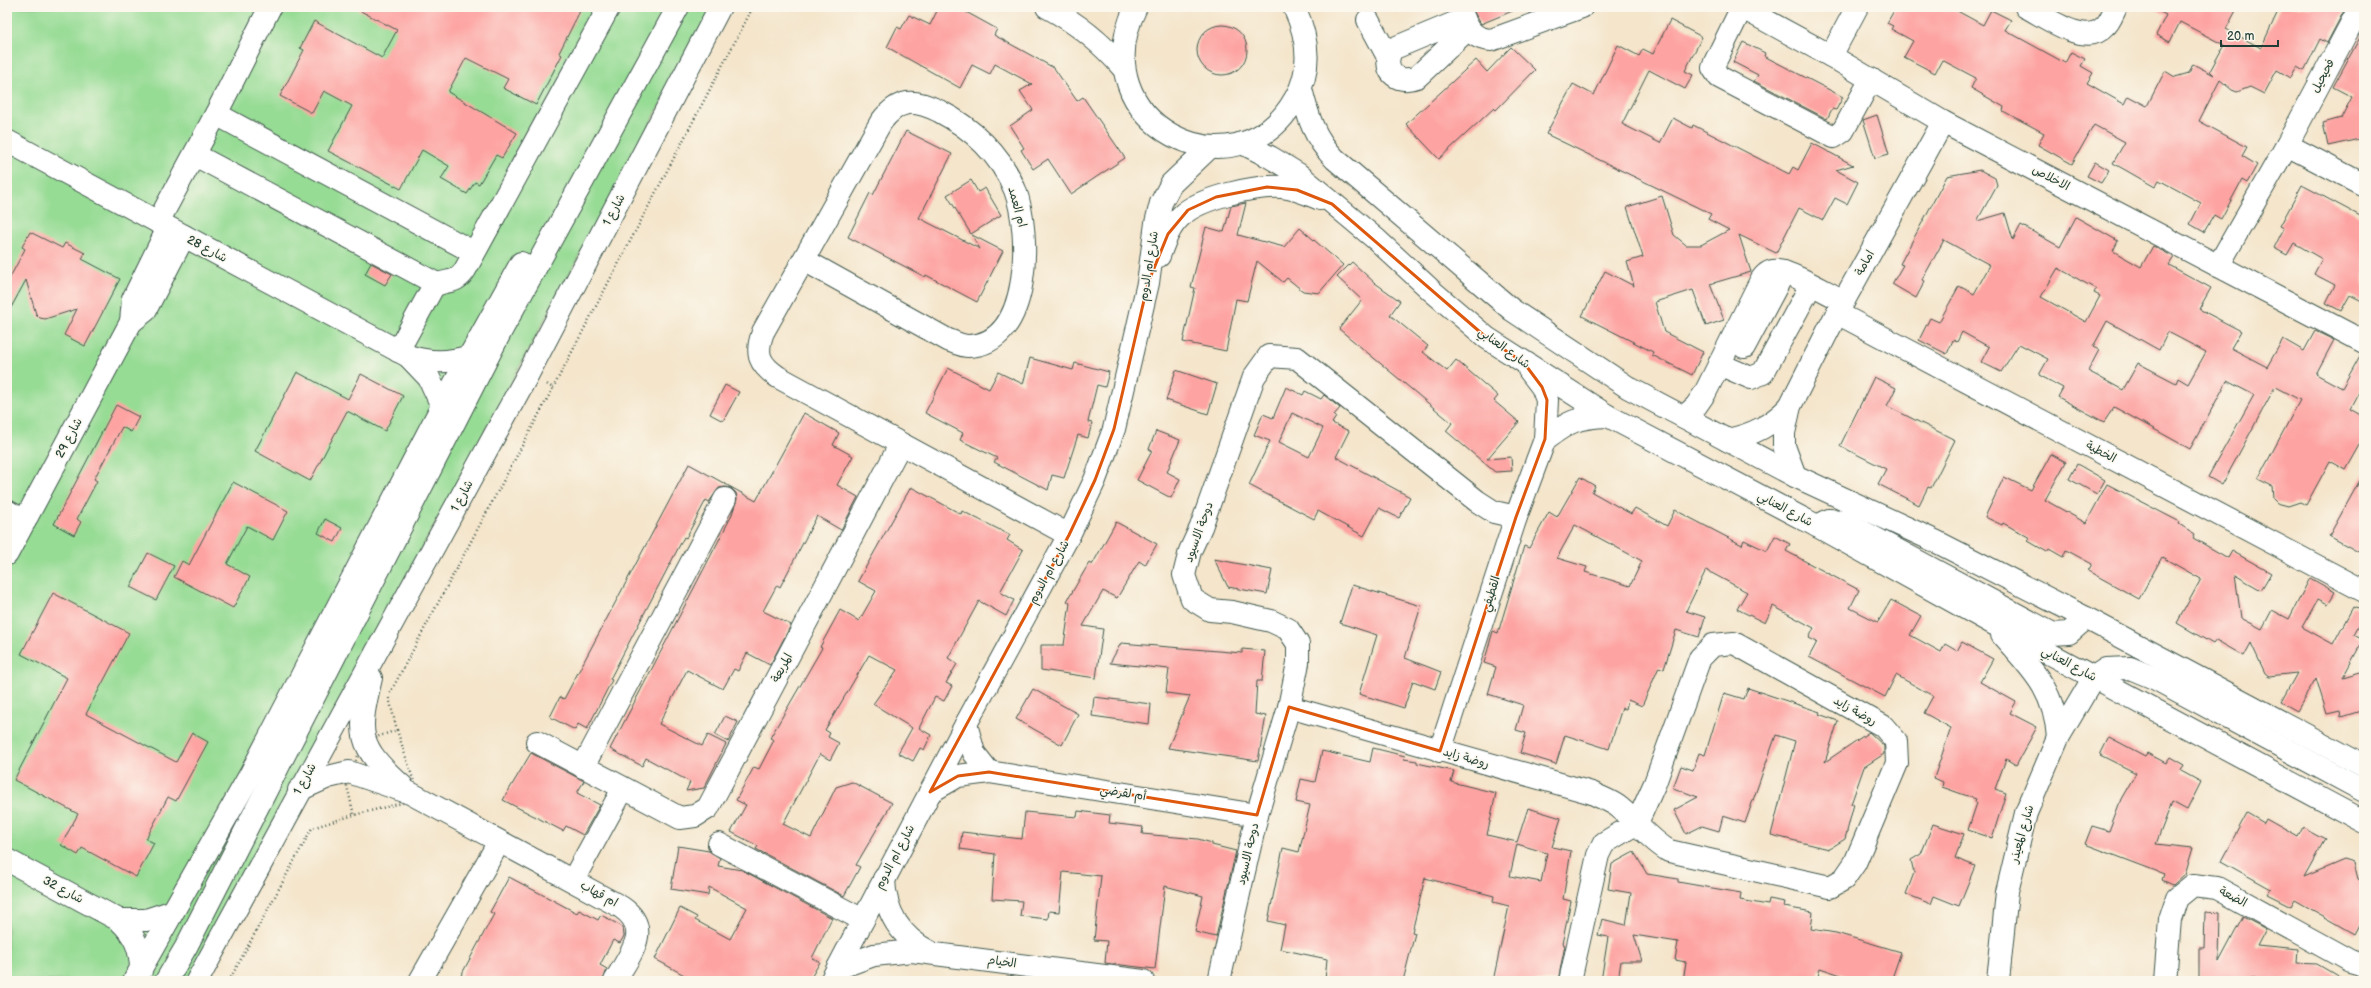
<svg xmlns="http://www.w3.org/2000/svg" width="2371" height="988" font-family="'Balsamiq Sans','Playpen Sans Arabic',sans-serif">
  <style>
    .green { fill: #97dc95; stroke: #5b8c64 }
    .building { fill: #fda4a3; fill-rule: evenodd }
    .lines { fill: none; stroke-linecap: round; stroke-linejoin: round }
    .minor-casing { stroke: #3f564b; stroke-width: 24 }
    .path { stroke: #3f564b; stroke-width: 2.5; stroke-dasharray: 1 3; stroke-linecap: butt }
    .minor { stroke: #fff; stroke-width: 22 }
    .marked { fill: none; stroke: #de580e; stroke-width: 3; stroke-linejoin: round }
    .labels { text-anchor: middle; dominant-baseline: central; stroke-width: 3; stroke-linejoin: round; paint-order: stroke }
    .street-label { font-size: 12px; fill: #1f3d34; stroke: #fbf7ec }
  </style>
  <rect width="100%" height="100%" fill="#fbf7ec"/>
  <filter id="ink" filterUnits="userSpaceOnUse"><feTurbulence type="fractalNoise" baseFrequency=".025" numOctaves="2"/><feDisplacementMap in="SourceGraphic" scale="8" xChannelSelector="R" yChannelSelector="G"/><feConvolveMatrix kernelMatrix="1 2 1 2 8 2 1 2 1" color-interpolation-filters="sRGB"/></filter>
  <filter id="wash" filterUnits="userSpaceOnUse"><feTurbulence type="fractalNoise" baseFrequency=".012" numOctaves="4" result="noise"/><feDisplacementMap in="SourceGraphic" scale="16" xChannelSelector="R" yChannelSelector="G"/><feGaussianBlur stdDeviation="0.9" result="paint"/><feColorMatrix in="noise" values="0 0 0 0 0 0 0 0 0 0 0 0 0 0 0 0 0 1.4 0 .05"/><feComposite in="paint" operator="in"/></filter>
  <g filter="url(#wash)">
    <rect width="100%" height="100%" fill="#f4e5cb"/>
    <path class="green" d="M7,7H713L189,981H7Z"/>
    <g id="blocks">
      <g class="building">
        <path d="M353,7H582L559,53L562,55L536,105L503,88L508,79L466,58L448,92L517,133L502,158L496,155L479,184L475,182L467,194L441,179L449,166L422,150L401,189L328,151L352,106L324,91L312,113L280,96L304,50L300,48L314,21L382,58L397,30Z"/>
        <path d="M939,7H957L997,29L994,35L1054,68L1077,101L1083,97L1125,158L1071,194L1048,159L1033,169L1021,150L1024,148L1010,126L1033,110L1020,91L1032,84L995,64L990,74L972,65L960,88L887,47L897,27L901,29L909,15L930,25Z"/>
        <path d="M1471,7H1522L1481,24Z"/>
        <path d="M1896,7H1950L1983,25L1991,10L2011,20L2005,30L2065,63L2071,52L2085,59L2081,66L2093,73L2087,83L2124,104L2128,96L2147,106L2165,71L2175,77L2189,73L2193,64L2214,75L2210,71L2224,45L2180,22L2170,42L2156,35L2166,15L2150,7H2238L2226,29L2261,48L2280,7H2346L2327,43L2320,39L2304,71L2297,67L2291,78L2277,70L2264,94L2250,87L2237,92L2232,90L2220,80L2199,121L2247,147L2242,156L2257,165L2247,183L2242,180L2221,219L2214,215L2204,232L2190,224L2201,203L2159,180L2155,187L2113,163L2125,142L2094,125L2072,164L2038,145L2044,133L2003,111L2004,107L1971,88L1976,78L1942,60L1935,73L1904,57L1913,41L1891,29L1893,26L1887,23Z"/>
        <path d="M1670,20L1702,37L1685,71L1693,75L1685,89L1649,70L1622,124L1660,143L1673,118L1692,128L1693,125L1789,174L1793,167L1798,170L1812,143L1853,165L1836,170L1858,182L1847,204L1835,198L1823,220L1799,208L1776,253L1739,235L1751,272L1710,284L1724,320L1706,326L1693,290L1655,302L1664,332L1703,352L1692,375L1652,355L1653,352L1582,316L1605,271L1634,286L1627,262L1643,257L1627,207L1662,196L1674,235L1686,245H1701L1729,230L1708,219L1711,214L1546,134L1573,84L1594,95L1618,45L1639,56L1643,49L1653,54Z"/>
        <circle cx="1222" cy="50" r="25"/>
        <path d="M2364,30V138L2328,146L2323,123L2341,118L2352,97L2333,87Z"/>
        <path d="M1743,42L1765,53L1764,56L1843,97L1836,110L1832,109L1827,119L1754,81L1758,75L1733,62Z"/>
        <path d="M1511,47L1535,70L1496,110L1494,108L1439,159L1406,124L1476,60L1487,72Z"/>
        <path d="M1877,115L1889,154L1875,158L1863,120Z"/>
        <path d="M906,131L952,154L919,218L980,249L972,235L1003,251L977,302L926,275L925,277L848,237L870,193L873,195Z"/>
        <path d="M2095,162L2109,170L2101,183L2087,176Z"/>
        <path d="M1980,170L1995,178L1997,185L1977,221L2005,213L2013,240L2021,225L2060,247L2076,217L2118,241L2113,251L2141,267L2153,246L2174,257L2169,265L2211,288L2199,309L2241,331L2231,348L2267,367L2283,339L2304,351L2315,331L2334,340L2316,374L2342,388L2361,354H2364V383L2350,409L2364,417V438L2346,470L2330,461L2306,505L2300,502L2288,506L2277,503L2273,499L2272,486L2258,479L2300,400L2275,387L2222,485L2208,477L2254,395L2227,381L2190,449L2114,407L2104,422L2058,397L2063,388L2039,375L2048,359L2019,344L2001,372L1981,362L1989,347L1962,332L1957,342L1953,340L1947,354L1919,340L1930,318L1939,322L1959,286L1974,294L1990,265L1944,240L1922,280L1925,281L1916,298L1892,284L1903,265L1900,264L1947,176ZM2058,268L2096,289L2094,293L2100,296L2086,322L2041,297ZM2107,321L2159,350L2168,332L2206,352L2188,384L2178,378L2176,383L2138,363L2123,390L2088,371L2099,350L2093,347Z"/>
        <path d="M971,180L978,192L985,188L1001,215L971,234L947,195Z"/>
        <path d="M2302,185L2364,218V302L2350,295L2341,311L2326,303L2335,285L2314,274L2322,259L2294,243L2287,255L2274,248L2284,228L2280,226Z"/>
        <path d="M1246,203L1238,235L1284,247L1300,228L1343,265L1319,293L1303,291L1287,278L1283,282L1257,261L1247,301L1236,299L1226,351L1183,342L1195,288L1191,287L1206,227L1224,232L1231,206Z"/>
        <path d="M30,232L62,248L65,243L85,253L82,259L120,279L85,346L64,335L77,309L45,319L40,318L36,314L26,280L7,315V283L25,249L22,247Z"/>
        <path d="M1352,262L1375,283L1400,301L1390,315L1428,346L1423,352L1447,371L1456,360L1498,396L1494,401L1519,422L1487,459L1511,457L1512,471L1495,472L1446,431L1452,423L1339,329L1362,300L1337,277Z"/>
        <path d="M371,263L392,274L385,285L365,274Z"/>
        <path d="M1030,358L1073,370L1075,363L1109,372L1105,387L1097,385L1088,422L1092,423L1088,438L1078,435L1064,478L1052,475L1048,490L994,462L997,458L960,440L963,433L925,413L948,368L989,389L998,372L1023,384Z"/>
        <path d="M1176,370L1217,384L1208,414L1166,400Z"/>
        <path d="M297,372L348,399L361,374L403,396L385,431L347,411L310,481L255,451Z"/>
        <path d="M1874,377L1896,388L1887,406L1955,440L1931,488L1928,487L1919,505L1878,484L1886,469L1840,446Z"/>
        <path d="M725,385L739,392L723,421L710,414Z"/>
        <path d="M1286,387L1303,395L1305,391L1321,399L1324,395L1340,408L1334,415L1336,417L1332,423L1349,431L1336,457L1410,497L1399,518L1379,508L1364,536L1318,511L1314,519L1249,485L1270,441L1254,435L1263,414L1273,418ZM1292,413L1323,428L1309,457L1279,442Z"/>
        <path d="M116,405L139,417L131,432L122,427L94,479L97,481L77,519L81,522L74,535L54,524Z"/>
        <path d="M804,413L839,433L833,445L853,456L837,485L858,497L841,530L817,516L780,587L777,585L763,611L791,625L770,665L747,653L738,671L734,669L723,689L687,670L659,724L702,746L708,735L726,744L704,788L686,791L690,782L646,758L642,766L610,749L731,517L737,499L736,493L731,488L725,487L719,488L709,502L706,500L686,538L684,537L610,679L612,680L587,729L578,724L575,730L550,717L560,697L564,699L689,464L756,501Z"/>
        <path d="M1156,431L1180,440L1167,472L1180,479L1171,498L1137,480L1152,451L1149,449Z"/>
        <path d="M2051,454L2066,462L2045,500L2086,523L2107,484L2180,522L2179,524L2195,534L2193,538L2228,558L2232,551L2271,573L2261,590L2235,575L2241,618L2262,629L2272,610L2289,619L2310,578L2335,592L2328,604L2318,599L2302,627L2333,644L2353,607L2364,612V617L2354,635L2363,640L2343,677L2364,671V710L2341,717L2340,711L2327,714L2316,678L2297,711L2281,702L2297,673L2269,676L2265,673L2251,643L2244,656L2216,640L2213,644L2177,623L2201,579L2162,557L2139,599L2088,571L2092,564L2066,550L2063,557L2049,549L2047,552L2028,541L2030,538L2003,523L2002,525L1985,517L2004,477L2031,490Z"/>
        <path d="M2077,464L2105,480L2097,494L2069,479Z"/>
        <path d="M2364,473V555L2329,536Z"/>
        <path d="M1580,477L1595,486L1592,492L1631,514L1635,508L1667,526L1675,510L1742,545L1744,540L1767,551L1775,536L1790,544L1786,551L1859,590L1850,608L1878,622L1891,600L1921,616L1910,635L1941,652L1945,644L1957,651L1962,642L1993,659L1980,682L2016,702L2010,713L2037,727L2016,765L2006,759L1995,789L2006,793L1992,838L1968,830L1977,803L1975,802L1976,799L1942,787L1943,782L1934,778L1951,728L1924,713L1933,696L1896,675L1885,697L1809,657L1817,642L1809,638L1814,628L1773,606L1765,623L1737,609L1747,592L1706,570L1686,611L1705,617L1699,637L1676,630L1664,669L1659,667L1642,706L1628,700L1626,709L1622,708L1609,749L1565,735L1556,764L1520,753L1526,733L1516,730L1523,705L1488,694L1496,667L1484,663L1493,631L1498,633L1524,546L1529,548L1549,512L1557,517ZM1575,525L1642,561L1630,586L1585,572L1587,567L1557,558Z"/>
        <path d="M233,482L288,511L273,540L247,526L227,564L250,577L233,608L174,577L182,561L189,565Z"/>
        <path d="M911,487L961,514L962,511L1010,535L1007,540L1023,550L1000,592L1014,600L1006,616L979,601L948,658L957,664L946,683L952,686L944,701L935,697L919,728L931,735L924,750L920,748L913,761L898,753L912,728L873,704L897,670L869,655L825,730L830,733L828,737L839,743L830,760L820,754L783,824L811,838L836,787L852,782L892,803L856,865L860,867L844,896L756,849L758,846L731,832L746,805L736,800L754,767L759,769L774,740L770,738L822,648L820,647L840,610L859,621L876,591L858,581Z"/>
        <path d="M325,519L342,528L335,542L318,533Z"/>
        <path d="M1116,522L1157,544L1145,565L1139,561L1117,598L1103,591L1083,626L1103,629L1096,678L1041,670V645H1064L1070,603L1067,601L1089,563L1092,565Z"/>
        <path d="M148,553L174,566L156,600L130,587Z"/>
        <path d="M1214,559L1272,570L1267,594L1228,587Z"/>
        <path d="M1352,585L1421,606L1405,658L1441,672L1435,689L1413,681L1404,708L1359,694L1377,635L1340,623Z"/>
        <path d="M53,593L129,633L86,714L176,762L192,733L208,742L176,801L168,797L146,839L154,843L136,877L82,848L78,855L61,845L78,814L14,780L67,678L21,654Z"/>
        <path d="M1121,643L1242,653V649L1265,651L1262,681H1257L1255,714L1266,716L1258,761L1168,748L1190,696L1166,693L1169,669L1110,663Z"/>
        <path d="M1748,688L1820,712L1819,714L1838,721L1825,762L1869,732L1884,746V754L1864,767L1851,804H1854L1845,839L1829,849L1771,835L1795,741L1776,735L1745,823L1723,816L1719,831L1702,826L1686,834L1674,810L1698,797L1673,788L1681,766L1693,770L1699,753L1705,755L1724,693L1744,699Z"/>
        <path d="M1033,689L1078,714L1062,745L1016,719Z"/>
        <path d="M1094,697L1151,704L1149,724L1092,716Z"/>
        <path d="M725,716L738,722L728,742L715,735Z"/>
        <path d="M2109,737L2145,756L2147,753L2166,763L2170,757L2184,765L2181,771L2201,782L2187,810L2172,802L2156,844L2193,848L2185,874L2173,885L2162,880L2164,874L2085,844L2092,826L2109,831L2121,799L2136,773L2100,755Z"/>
        <path d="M1373,748L1405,756L1404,759L1417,761V763L1454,771L1451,782L1496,793L1487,835L1517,842L1528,808L1561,818L1552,847L1571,851L1563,899L1571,901L1562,944L1565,945L1558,981H1493L1509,906L1493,902L1494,896L1425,878L1412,932L1415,933L1403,981L1325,980L1327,959L1280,949L1285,925L1268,921L1283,848L1299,852L1310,805L1296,802L1301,779L1315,782L1322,751L1370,762ZM1517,844L1547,853L1541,882L1510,876Z"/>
        <path d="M531,753L584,781L577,793L600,805L583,835L566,826L563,831L503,800Z"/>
        <path d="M1078,811L1110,815L1109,823L1143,827L1142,834L1198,839L1212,843V845L1236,851L1216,937L1195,932L1203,896L1165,886L1155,969L1105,963L1107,941L1094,940L1101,876L1063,872L1059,912L1049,911L1048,919L1020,916L1022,901L992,899L995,854L960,849L962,832L1022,839L1025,812L1077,817Z"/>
        <path d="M2247,813L2264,823L2266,819L2298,837L2303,827L2325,839L2304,877L2344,860L2354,863L2358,879L2364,882V917L2355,934L2295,900L2291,907L2267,895L2271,889L2221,861Z"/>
        <path d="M1933,824L1964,834L1955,858L1975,866L1959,906L1934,896L1931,904L1906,894L1914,873L1911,860L1921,854Z"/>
        <path d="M678,846L709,851L720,858L718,866L742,870L832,918L812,958L820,962L809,981H695L655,959L680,908L697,917L695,920L730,939L747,908L709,887L708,895L671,889Z"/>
        <path d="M1634,852L1647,874L1678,879V882L1741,893L1740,900L1768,905L1769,899L1785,902L1784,907L1813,912L1811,929L1836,933L1901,952L1891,981H1859L1820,968L1817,981H1683L1686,962L1675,960L1678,942L1634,935L1642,961H1621L1618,981H1601L1608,937L1598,935L1602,919L1626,925L1631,893L1608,889L1612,864Z"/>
        <path d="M509,877L577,913L579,910L598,920L601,915L623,927L624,936L620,943L613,940L600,965L607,969L603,981H458L494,914L490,912Z"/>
        <path d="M2205,912L2220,913L2219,962L2243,917L2266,929L2257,946L2298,950L2297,963L2317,964L2346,981L2251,979V981H2199V948H2204Z"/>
      </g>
    </g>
  </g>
  <g filter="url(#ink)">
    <use href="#blocks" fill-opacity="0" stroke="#3f564b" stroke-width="1"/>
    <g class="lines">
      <g class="minor-casing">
        <g id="minor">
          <path d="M1047,7C1077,23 1101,42 1123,68"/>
          <path d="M1136,7C1079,122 1236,203 1295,99C1313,69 1308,37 1294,7"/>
          <path d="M1741,7L1831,56L1943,122L2364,342"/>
          <path d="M1742,7L1715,62L1713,68L1719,77L1834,137L1843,131L1871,79"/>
          <path d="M2026,7C2046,17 2086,48 2105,26C2110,22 2113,13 2116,7"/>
          <path d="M1463,16C1468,30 1474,39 1491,40L1582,7"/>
          <path d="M1464,19L1392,49C1381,70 1396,85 1417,77L1468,29"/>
          <path d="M1368,20L1388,57"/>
          <path d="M1831,56L1857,7"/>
          <path d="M1301,89C1308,117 1314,138 1335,159L1512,310L1629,388L1795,476L1937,542L2086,618L2364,766"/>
          <path d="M216,114L473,252"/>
          <path d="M7,141L408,356C430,363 448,363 470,356"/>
          <path d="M1242,143L1270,157L1298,174L1377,240L1432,291L1487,338L1608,416L1817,526L1992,623L2364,822"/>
          <path d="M2287,145L2364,185"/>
          <path d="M195,155L437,284"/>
          <path d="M158,222L216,114L270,7"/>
          <path d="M1159,256C1164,242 1169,227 1181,216C1199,198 1256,185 1282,187C1295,188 1308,194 1320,199"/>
          <path d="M804,260L948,340C954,342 962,346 968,346C1032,345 1031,232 1015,190C1001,155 972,128 939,111C914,99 899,98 881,122L763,332C755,354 759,364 778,377L1069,535"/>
          <path d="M2218,266L2287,145L2360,7"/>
          <path d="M1837,313L2364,591"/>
          <path d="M131,322L133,299L168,228"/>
          <path d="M1744,347L1784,272"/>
          <path d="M398,351L433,287C445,278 455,286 465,270L609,7"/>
          <path d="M408,356L429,378L442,406"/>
          <path d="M1719,364L1751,378L1763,373L1811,285"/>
          <path d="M1684,417L1696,406L1705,393L1760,282C1764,275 1769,270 1778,271C1792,272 1829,294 1844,301"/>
          <path d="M1545,439C1570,421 1577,417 1608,416"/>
          <path d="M1727,440C1753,435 1772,425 1790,406"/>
          <path d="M1795,476L1784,446V433L1790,406L1837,313L1943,122"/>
          <path d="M7,511L25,521"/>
          <path d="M1817,526L1829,520L1843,521L2053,634L2069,633L2086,618"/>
          <path d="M7,554L131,322L145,311L184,236"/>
          <path d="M2002,635C2032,669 2055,690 2058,738"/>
          <path d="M371,678C358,734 356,745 402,786"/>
          <path d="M1289,707L1592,793C1601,798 1612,801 1620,808C1637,822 1650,840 1669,851L1830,887L1844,879L1855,863L1897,763L1896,741L1883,726L1734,643L1713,645L1700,658L1655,783L1637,823L1604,843L1598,855L1570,981"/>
          <path d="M966,724L974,753L989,772"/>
          <path d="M537,742L680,818L695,816L708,808L900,445"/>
          <path d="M1440,751L1516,517L1545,439L1547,400L1542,387L1529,370"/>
          <path d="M583,767L725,499"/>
          <path d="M299,790L328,777L349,772L410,793L621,907C654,929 629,955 615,981"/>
          <path d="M930,792L958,776L989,772L1257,815"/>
          <path d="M719,844L863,920"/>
          <path d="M7,860L119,920C135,935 141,949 141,971"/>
          <path d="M884,879C885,913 900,937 930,952"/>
          <path d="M573,880L623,789"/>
          <path d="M119,920H146L171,912"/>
          <path d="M838,968L874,955L912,951L1143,981"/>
          <path d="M134,981L250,775L442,406L521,263"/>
          <path d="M166,981L186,947L501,331L678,7"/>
          <path d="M197,981L528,374L720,7"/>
          <path d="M420,981L499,842"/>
          <path d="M831,981L966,724L1069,535L1095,480L1114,429L1148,283L1156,223L1161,203L1171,184L1210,147"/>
          <path d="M1219,981L1257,815L1289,707L1298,663V644L1288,629L1271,621L1232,612L1210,610L1192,599L1184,575L1190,551L1201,527L1254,377L1269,356L1297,358L1477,501L1494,512L1516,517"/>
          <path d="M1998,981L2007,892L2026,813L2058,738L2094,677L2106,669L2130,668L2154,678L2364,791"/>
          <path d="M2165,981L2170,919L2177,898L2193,885L2217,888L2350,961L2364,965"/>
        </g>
      </g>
      <g class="path">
        <path d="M750,13L753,7"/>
        <path d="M553,388L750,13L740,7"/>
        <path d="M390,693L553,388L545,383"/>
        <path d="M389,698L397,730"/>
        <path d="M397,730L415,785L406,802L354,815L346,782L365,741Z"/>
        <path d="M229,981L312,828L354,815"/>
      </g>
      <use href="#minor" class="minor"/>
    </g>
  </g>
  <path class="marked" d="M1267,187L1297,190L1332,204L1487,338L1524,363L1542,387L1547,400L1545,439L1516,517L1440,751L1289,707L1257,815L989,772L958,776L930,792L1069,535L1095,480L1114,429L1148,283L1168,234L1188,210L1216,197Z"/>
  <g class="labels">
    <g class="street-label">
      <text transform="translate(2323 76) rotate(-62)">فحيحيل</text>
      <text transform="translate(2051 178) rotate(28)">الاخلاص</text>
      <text transform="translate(1017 207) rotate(75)">ام العمد</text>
      <text transform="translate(614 210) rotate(-62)">شارع 1</text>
      <text transform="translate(207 249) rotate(28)">شارع 28</text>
      <text transform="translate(1865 263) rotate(-61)">امامة</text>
      <text transform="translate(1149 266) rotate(-81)">شارع ام الدوم</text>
      <text transform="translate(1504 348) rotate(36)">شارع العنابي</text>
      <text transform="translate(69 438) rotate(-62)">شارع 29</text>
      <text transform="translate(2101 452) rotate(28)">الخطية</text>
      <text transform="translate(462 496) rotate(-62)">شارع 1</text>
      <text transform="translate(1785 509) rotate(28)">شارع العنابي</text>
      <text transform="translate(1199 532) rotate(-70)">دوحة الاسيود</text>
      <text transform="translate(1049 572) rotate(-61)">شارع ام الدوم</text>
      <text transform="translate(1491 594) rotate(-72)">القطيفي</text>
      <text transform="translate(2069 664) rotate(28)">شارع العنابي</text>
      <text transform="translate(782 668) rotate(-62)">المربعة</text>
      <text transform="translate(1855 711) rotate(29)">روضة زايد</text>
      <text transform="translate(1466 758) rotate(16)">روضة زايد</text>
      <text transform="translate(305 779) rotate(-61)">شارع 1</text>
      <text transform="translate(1123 793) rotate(9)">أم لقرضي</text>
      <text transform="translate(2022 834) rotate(-74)">شارع المعيذر</text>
      <text transform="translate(1248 854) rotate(-77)">دوحة الاسيود</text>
      <text transform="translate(895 857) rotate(-62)">شارع ام الدوم</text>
      <text transform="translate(63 890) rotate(28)">شارع 32</text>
      <text transform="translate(599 894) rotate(29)">ام قهاب</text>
      <text transform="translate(2233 897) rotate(28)">الضعة</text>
      <text transform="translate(1002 962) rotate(8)">الخيام</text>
    </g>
  </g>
  <rect width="2371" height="988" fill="none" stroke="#fbf7ec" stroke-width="24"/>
  <path d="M2221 40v6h57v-6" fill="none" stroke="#1f3d34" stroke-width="2"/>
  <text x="2227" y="40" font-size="12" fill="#1f3d34" stroke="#fbf7ec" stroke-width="3" paint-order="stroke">20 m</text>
</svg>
